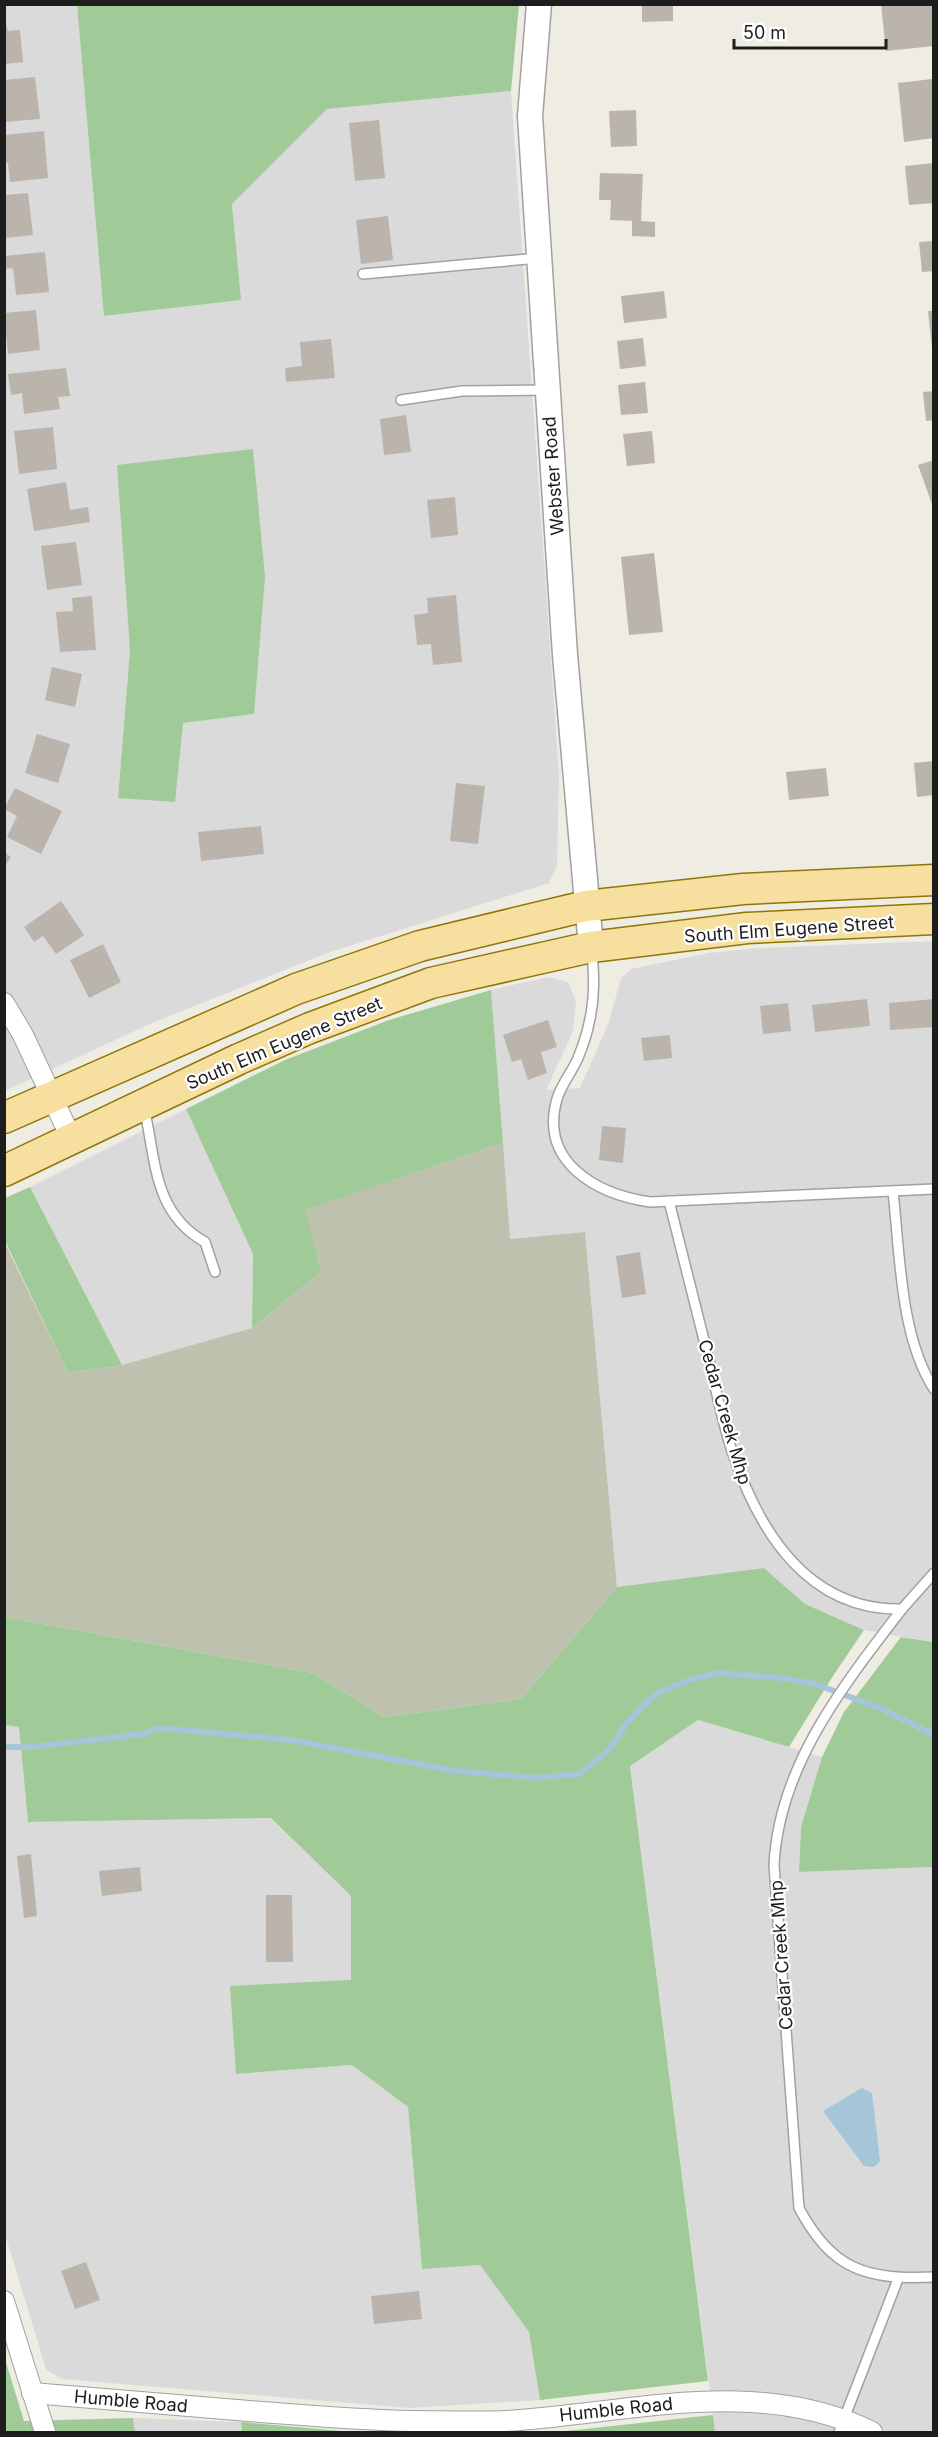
<svg xmlns="http://www.w3.org/2000/svg" width="938" height="2437" font-family="Inter,sans-serif">
  <style>
    .residential { fill: #dbdada; fill-rule: evenodd }
    .construction { fill: #bfc1af }
    .forest { fill: #a0cb99 }
    .water { fill: #a5c5d9 }
    .lines { fill: none; stroke-linecap: round; stroke-linejoin: round }
    .stream { stroke: #a5c5d9; stroke-width: 6 }
    .building { fill: #bab4ad }
    .service-casing { stroke: #a1a1a1; stroke-width: 12 }
    .minor-casing { stroke: #a1a1a1; stroke-width: 22 }
    .tertiary-casing { stroke: #a1a1a1; stroke-width: 27 }
    .primary-casing { stroke: #8e7707; stroke-width: 33 }
    .service { stroke: #fff; stroke-width: 9 }
    .minor { stroke: #fff; stroke-width: 20 }
    .tertiary { stroke: #fff; stroke-width: 24 }
    .primary { stroke: #f7df9f; stroke-width: 30 }
    .labels { text-anchor: middle; dominant-baseline: central; stroke-width: 4.5; stroke-linejoin: round; paint-order: stroke }
    .street-label { font-size: 18px; fill: #1d1d1d; stroke: #fff }
  </style>
  <rect width="100%" height="100%" fill="#eeece3"/>
  <g class="residential">
    <path d="M4,5H77L105,316L240,300L232,204L327,109L511,91L559,775L557,865L549,883L330,952L152,1023L5,1091ZM130,650L254,713L183,723L118,797Z"/>
    <path d="M933,941V1642L864,1630L805,1604L764,1568L617,1587L585,1232L510,1239L491,990L548,977L568,982L576,1001L573,1031L546,1090L580,1088L609,1022L621,978L631,969L709,953L759,948Z"/>
    <path d="M186,1109L253,1254L252,1328L122,1365L30,1187Z"/>
    <path d="M698,1720L822,1757L801,1827L799,1872L933,1867V2432H715L630,1765Z"/>
    <path d="M4,1725L19,1726L28,1822L271,1818L351,1896V1980L236,2074L352,2065L408,2107L422,2268L480,2265L529,2332L540,2400L410,2408L61,2379L46,2369L5,2234Z"/>
    <path d="M133,2418L241,2422L242,2432H135Z"/>
  </g>
  <path class="construction" d="M503,1143L510,1239L585,1232L617,1587L521,1699L384,1717L313,1673L5,1617L4,1241L68,1373L122,1365L252,1328L321,1272L304,1210Z"/>
  <g class="forest">
    <path d="M77,5H519L511,91L327,109L232,204L241,300L104,316Z"/>
    <path d="M253,449L265,577L254,714L183,723L175,802L118,798L130,650L117,465Z"/>
    <path d="M491,990L503,1143L305,1210L321,1272L252,1328L253,1254L186,1109L285,1060L389,1020Z"/>
    <path d="M30,1187L122,1365L68,1373L5,1241V1198Z"/>
    <path d="M764,1568L805,1604L864,1630L831,1679L789,1747L698,1720L630,1766L708,2381L540,2400L529,2332L480,2265L422,2269L408,2107L352,2065L236,2074L230,1986L351,1980V1896L271,1818L28,1822L19,1727L5,1725V1617L313,1673L384,1717L521,1699L617,1587Z"/>
    <path d="M901,1637L933,1642V1867L799,1872L801,1827L822,1757L844,1712Z"/>
    <path d="M4,2356L24,2421L133,2418L135,2432H5Z"/>
    <path d="M713,2415L715,2432H557Z"/>
    <path d="M241,2422L354,2432H242Z"/>
  </g>
  <path class="water" d="M862,2088L872,2093L880,2161L874,2167L864,2166L823,2111Z"/>
  <g class="lines">
    <path class="stream" d="M4,1747H32L143,1734L156,1729H170L291,1740L450,1770L535,1778L579,1774L609,1750L626,1724L648,1701L660,1692L689,1680L718,1673L782,1678L815,1684L880,1708L934,1735"/>
  </g>
  <g class="building">
    <path d="M642,4H673V21L642,22Z"/>
    <path d="M881,4H932L934,46L886,51Z"/>
    <path d="M4,16L8,31L20,30L23,62L4,64Z"/>
    <path d="M35,77L40,119L4,122V80Z"/>
    <path d="M932,79L934,138L904,142L898,83Z"/>
    <path d="M636,110L637,146L611,147L609,111Z"/>
    <path d="M379,120L385,178L355,181L349,123Z"/>
    <path d="M44,131L48,178L10,182L8,163H4V135Z"/>
    <path d="M934,163V203L909,205L905,166Z"/>
    <path d="M600,173L643,174L641,221L655,222V237L632,236V221L610,220L611,200H599Z"/>
    <path d="M28,193L33,235L5,238V195Z"/>
    <path d="M388,216L393,260L361,264L356,220Z"/>
    <path d="M934,241V271L922,272L919,242Z"/>
    <path d="M45,252L49,292L16,295L13,268L4,269V256Z"/>
    <path d="M664,291L667,318L624,323L621,296Z"/>
    <path d="M36,310L40,350L8,354L4,313Z"/>
    <path d="M928,311H934V348H932Z"/>
    <path d="M643,338L646,366L620,369L617,341Z"/>
    <path d="M331,339L335,378L286,382L285,368L302,366L300,342Z"/>
    <path d="M66,368L70,396L58,397L60,409L24,414L22,393L11,395L8,374Z"/>
    <path d="M645,382L648,413L621,415L618,385Z"/>
    <path d="M934,391V420L926,421L923,392Z"/>
    <path d="M406,415L411,452L384,455L380,419Z"/>
    <path d="M53,427L57,469L19,474L14,431Z"/>
    <path d="M652,431L655,463L627,466L623,434Z"/>
    <path d="M934,460V507H933L918,465Z"/>
    <path d="M66,482L70,510L88,507L90,522L34,531L27,489Z"/>
    <path d="M455,497L458,535L431,538L427,500Z"/>
    <path d="M76,542L82,585L47,590L41,546Z"/>
    <path d="M654,553L663,632L629,635L621,557Z"/>
    <path d="M456,595L462,662L433,665L431,644L417,645L414,615L428,613L427,598Z"/>
    <path d="M92,596L96,650L60,652L56,612L73,611L72,598Z"/>
    <path d="M52,667L82,674L75,707L45,700Z"/>
    <path d="M37,734L70,744L58,783L25,773Z"/>
    <path d="M934,761V795L917,797L914,763Z"/>
    <path d="M826,768L829,796L789,800L786,772Z"/>
    <path d="M456,783L485,786L478,844L450,841Z"/>
    <path d="M15,788L62,811L41,854L7,837L17,816L4,809Z"/>
    <path d="M261,826L264,854L201,861L198,832Z"/>
    <path d="M4,852L11,857L4,867Z"/>
    <path d="M61,901L84,935L56,954L43,936L34,942L24,927Z"/>
    <path d="M103,944L121,982L89,998L70,960Z"/>
    <path d="M867,999L870,1026L815,1032L812,1005Z"/>
    <path d="M934,999V1027L890,1030L889,1003Z"/>
    <path d="M788,1003L791,1031L763,1034L760,1006Z"/>
    <path d="M548,1020L557,1047L541,1052L547,1073L528,1080L521,1059L512,1062L503,1035Z"/>
    <path d="M670,1035L672,1058L644,1061L641,1038Z"/>
    <path d="M602,1126L626,1128L623,1163L599,1160Z"/>
    <path d="M640,1252L646,1294L622,1298L616,1256Z"/>
    <path d="M31,1854L37,1916L24,1918L17,1856Z"/>
    <path d="M140,1867L142,1891L102,1896L99,1871Z"/>
    <path d="M266,1895H292L293,1962H266Z"/>
    <path d="M86,2262L100,2300L75,2309L61,2271Z"/>
    <path d="M419,2291L422,2319L374,2324L371,2296Z"/>
  </g>
  <g class="lines">
    <g class="service-casing">
      <g id="service">
        <path d="M363,274L539,258"/>
        <path d="M401,400L462,391L548,390"/>
        <path d="M592,951C594,975 595,999 589,1023C587,1035 582,1048 578,1058C572,1072 561,1085 557,1099C539,1162 596,1194 650,1202L934,1189"/>
        <path d="M144,1107C156,1160 153,1213 205,1242L215,1272"/>
        <path d="M893,1192C900,1253 900,1337 934,1389"/>
        <path d="M669,1201C682,1253 695,1305 708,1356C716,1389 722,1422 733,1454C760,1533 809,1611 902,1609L934,1573"/>
        <path d="M902,1609C844,1685 779,1765 774,1865L799,2208C832,2270 866,2280 934,2277"/>
        <path d="M839,2432L898,2279"/>
      </g>
    </g>
    <g class="minor-casing">
      <g id="minor">
        <path d="M4,1003L23,1035L72,1140"/>
        <path d="M4,2301L45,2432"/>
        <path d="M32,2393C104,2399 177,2405 249,2411C303,2415 357,2420 411,2421C447,2421 484,2423 520,2420C636,2411 762,2377 872,2432"/>
      </g>
    </g>
    <g class="tertiary-casing">
      <path id="tertiary" d="M539,4L530,116L565,655L591,947"/>
    </g>
    <g class="primary-casing">
      <g id="primary">
        <path d="M4,1118L296,989L420,946L586,906L743,889L934,880"/>
        <path d="M4,1171L239,1059L310,1028L431,983L591,947L747,928L934,919"/>
      </g>
    </g>
    <use href="#service" class="service"/>
    <use href="#minor" class="minor"/>
    <use href="#tertiary" class="tertiary"/>
    <use href="#primary" class="primary"/>
  </g>
  <g class="labels">
    <g class="street-label">
      <text transform="translate(553 476) rotate(-94)">Webster Road</text>
      <text transform="translate(789 929) rotate(-4)">South Elm Eugene Street</text>
      <text transform="translate(284 1043) rotate(-23)">South Elm Eugene Street</text>
      <text transform="translate(725 1412) rotate(74)">Cedar Creek Mhp</text>
      <text transform="translate(781 1955) rotate(-94)">Cedar Creek Mhp</text>
      <text transform="translate(131 2401) rotate(5)">Humble Road</text>
      <text transform="translate(616 2409) rotate(-6)">Humble Road</text>
    </g>
  </g>
  <rect width="938" height="2437" fill="none" stroke="#1d1d1d" stroke-width="12"/>
  <path d="M734 39v9h152v-9" fill="none" stroke="#1d1d1d" stroke-width="3"/>
  <text x="743" y="39" font-size="18" fill="#1d1d1d" stroke="#ffffff" stroke-width="4.5" paint-order="stroke">50 m</text>
</svg>
